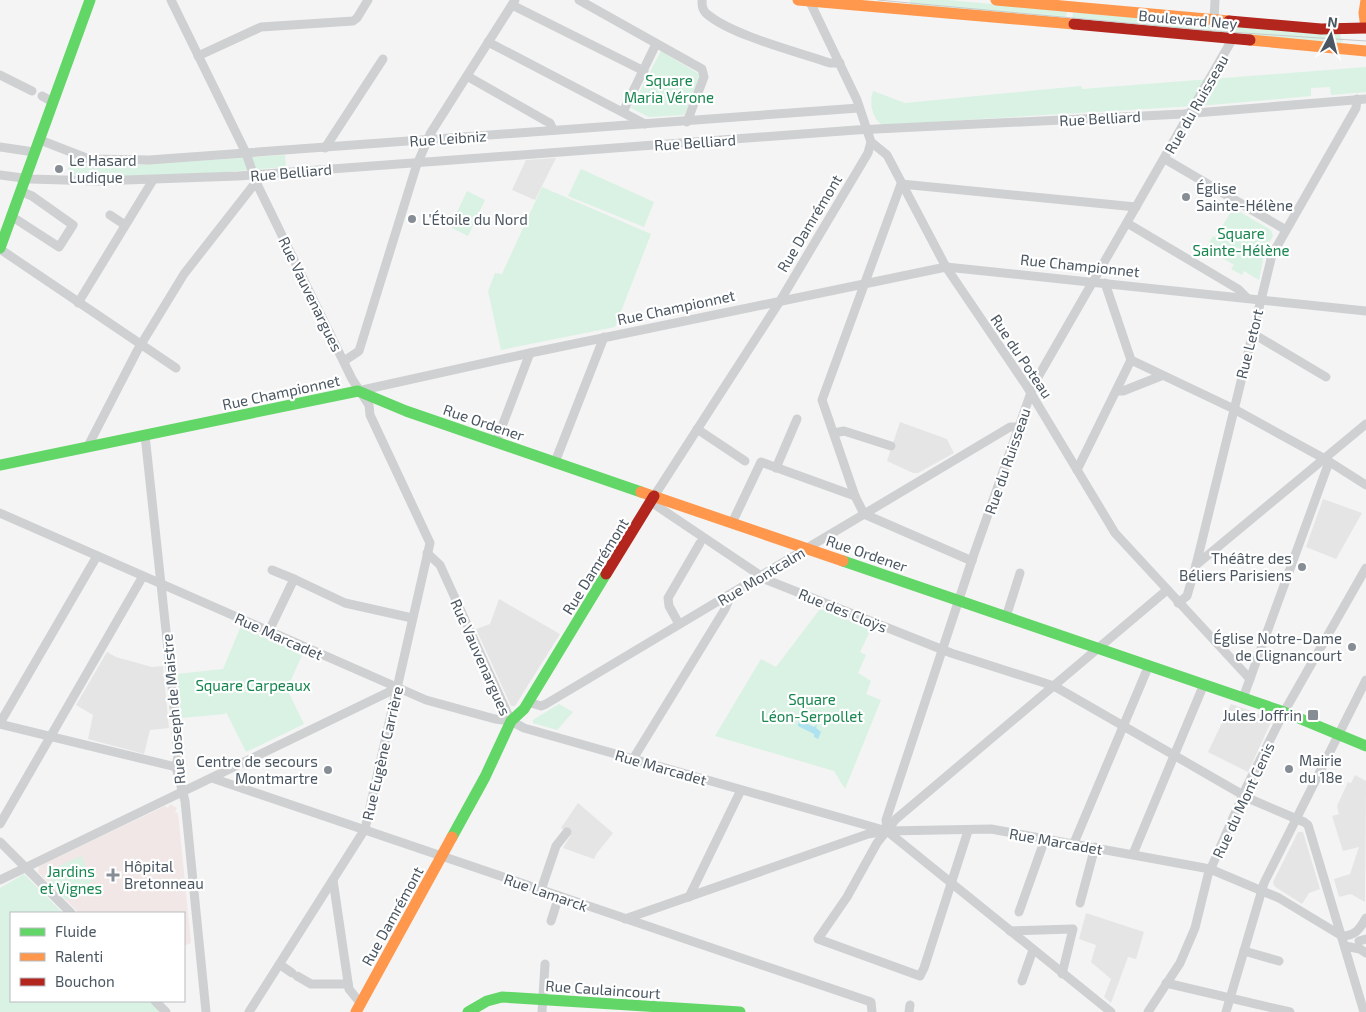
<svg xmlns="http://www.w3.org/2000/svg" width="1366" height="1012" font-family="'Exo 2',sans-serif">
  <style>
    .education { fill: #e6e5e6 }
    .medical { fill: #f1e7e6 }
    .green { fill: #d9f2e3 }
    .water { fill: #aee2f0 }
    .lines { fill: none; stroke-linecap: round; stroke-linejoin: round }
    .street { stroke: #ced0d2; stroke-width: 9 }
    .fast { stroke: #63d668; stroke-width: 11 }
    .slow { stroke: #ff974d; stroke-width: 11 }
    .jam { stroke: #b3261e; stroke-width: 11 }
    .tram { stroke: #c9cacc; stroke-width: 1 }
    .poi-dot { fill: #868d94; stroke: #fff; stroke-width: 2 }
    .labels { text-anchor: middle; dominant-baseline: central; stroke-width: 4.5; stroke-linejoin: round; paint-order: stroke }
    .street-label { font-size: 15px; fill: #4a5661; stroke: #fff }
    .park-label { font-size: 15px; fill: #17864f; stroke: #fff }
    .poi-label { font-size: 15px; fill: #4a5661; stroke: #fff; text-anchor: start }
  </style>
  <rect width="100%" height="100%" fill="#f4f4f4"/>
  <g class="education">
    <path d="M556,158L535,200L512,190L526,160Z"/>
    <path d="M900,422L947,439L954,453L918,473H913L887,461Z"/>
    <path d="M1323,499L1362,513L1336,559L1306,547Z"/>
    <path d="M499,599L560,634L515,706H511L476,629L490,624Z"/>
    <path d="M107,652L116,657L152,667L163,666L169,728L150,730L144,754L88,739L93,715L76,705Z"/>
    <path d="M1231,704L1268,717L1271,722L1248,772L1208,752Z"/>
    <path d="M1355,775L1366,781L1365,902L1351,894L1339,897L1334,879L1350,874L1359,847L1343,851L1332,816L1339,814L1337,806L1348,782L1351,783Z"/>
    <path d="M578,803L613,833L597,853L594,859L563,848L571,835L561,828Z"/>
    <path d="M1298,832H1303L1320,889L1309,893L1302,904L1274,886L1273,882Z"/>
    <path d="M1086,913L1144,932L1136,959L1128,957L1111,1003L1104,997L1111,979L1091,962L1096,945L1079,939Z"/>
  </g>
  <path class="medical" d="M170,804L177,808L175,812L178,813L191,943L184,946V913H79L38,872L39,866L165,806L168,808Z"/>
  <g class="green">
    <path d="M910,0H948L1067,11L1066,18L915,9V5H910Z"/>
    <path d="M1073,12L1195,23L1194,30L1072,19Z"/>
    <path d="M1201,24L1339,32L1343,42L1337,44L1201,30Z"/>
    <path d="M661,51L699,74L700,78L684,115L649,117L631,108Z"/>
    <path d="M1366,67V92L1331,95L1330,87L1311,88V96L1211,105L882,125C872,118 869,103 873,91L905,103L1081,86L1082,89Z"/>
    <path d="M285,155L286,167L151,178L68,176L69,159L91,165H135Z"/>
    <path d="M581,169L654,202L644,227L568,196Z"/>
    <path d="M542,187L651,234L615,327L501,350L488,291L495,273L502,274Z"/>
    <path d="M467,191L485,200L468,236L450,227Z"/>
    <path d="M1233,208L1271,230L1273,236L1265,250L1259,280L1244,271L1242,275L1231,269L1234,265L1206,248L1213,236L1216,237Z"/>
    <path d="M820,609L871,629L860,652L866,655L858,673L871,681L866,694L881,700L845,789L834,771L715,736L761,659L776,667Z"/>
    <path d="M241,626L303,653L287,689L304,724L246,752L226,712L225,714L181,718L177,674L223,669Z"/>
    <path d="M559,704L573,712L557,730L533,723V720Z"/>
    <path d="M81,856L93,881L86,885L88,889L66,900L49,882L52,880L50,875L56,871L55,868Z"/>
    <path d="M24,874L63,913H11V1001H149L160,1012H0V888Z"/>
  </g>
  <path class="water" d="M799,720L814,727L817,725L816,728L821,732L818,739L814,737V734L798,726Z"/>
  <g class="lines">
    <g class="street">
      <path d="M171,0L246,153L256,182L352,379L369,405L370,415L430,543L365,829L249,1012"/>
      <path d="M579,0L702,69L704,77L687,122"/>
      <path d="M702,0C702,5 702,10 707,14C731,35 798,52 830,63H840"/>
      <path d="M810,2L857,100L871,142L887,155L946,267L1026,385L1115,533L1250,679"/>
      <path d="M512,5L644,71"/>
      <path d="M1214,20L1215,0"/>
      <path d="M488,42L645,124"/>
      <path d="M198,56L261,27L353,21L357,18L368,0"/>
      <path d="M0,75L32,91"/>
      <path d="M467,76L546,121L550,123L553,130"/>
      <path d="M42,96L53,102"/>
      <path d="M623,112L656,44"/>
      <path d="M40,140L89,159L149,160L859,108"/>
      <path d="M871,142L868,153L780,301L660,487L654,496V504L767,580L951,653L1054,686L1250,799L1304,822L1308,825L1364,1012"/>
      <path d="M0,147L34,152"/>
      <path d="M325,148L383,59"/>
      <path d="M1165,159L1286,230"/>
      <path d="M0,175L30,179L98,181L238,176L856,130L1183,114L1366,99"/>
      <path d="M110,215L125,225"/>
      <path d="M11,216L59,247L73,225L32,196L20,191"/>
      <path d="M1127,223L1238,289L1247,298"/>
      <path d="M0,249L176,368"/>
      <path d="M1105,283L1131,360L1234,409L1325,459L1366,485"/>
      <path d="M78,303L153,180"/>
      <path d="M1252,333L1326,377"/>
      <path d="M344,361L359,351L416,167L430,134L515,0"/>
      <path d="M358,391L530,353L946,267L1366,311"/>
      <path d="M1117,391H1123L1161,376"/>
      <path d="M697,429L745,461"/>
      <path d="M834,433L844,431L891,446"/>
      <path d="M145,435L173,696L178,756L176,767L185,801L206,1012"/>
      <path d="M496,442L530,353"/>
      <path d="M88,446L137,351L184,274L256,182"/>
      <path d="M555,462L604,337"/>
      <path d="M776,468L797,419"/>
      <path d="M1077,470L1131,360"/>
      <path d="M0,513L426,700L495,719L511,721L524,728L887,831L991,829L1210,869L1279,898L1342,936C1355,936 1360,929 1366,918"/>
      <path d="M732,523L761,462L855,496"/>
      <path d="M427,553L440,565L511,721"/>
      <path d="M972,561L864,514L855,496L822,400L901,184L1136,207"/>
      <path d="M1196,565L1366,424"/>
      <path d="M272,570L294,579"/>
      <path d="M1178,603L1187,596L1196,565L1272,255L1356,108L1357,99"/>
      <path d="M1006,617L1020,573"/>
      <path d="M679,624L669,606L668,598L700,543"/>
      <path d="M269,631L294,579L345,603L412,618"/>
      <path d="M1243,698L1329,462"/>
      <path d="M528,702L541,706L546,704L1010,427H1018"/>
      <path d="M0,723L97,556"/>
      <path d="M0,724L176,767"/>
      <path d="M633,759L725,609L731,595"/>
      <path d="M212,778L871,1002L872,1012"/>
      <path d="M0,824L143,576"/>
      <path d="M887,831L886,820L974,554L1034,384L1233,38"/>
      <path d="M968,831L924,968L920,976L818,939L847,897L877,843L896,819L1167,590"/>
      <path d="M0,842L71,913"/>
      <path d="M1074,843L1149,665"/>
      <path d="M1133,854L1204,684"/>
      <path d="M0,880L397,688"/>
      <path d="M333,880L349,989L361,1004"/>
      <path d="M541,890L556,846L567,832"/>
      <path d="M689,897L741,790"/>
      <path d="M1080,903L1095,847"/>
      <path d="M1019,912L1045,839"/>
      <path d="M625,919L868,834L887,831L1111,1012"/>
      <path d="M551,921L559,896"/>
      <path d="M1010,931L1073,929L1062,974"/>
      <path d="M1359,941L1366,939"/>
      <path d="M1345,946L1360,949L1366,953"/>
      <path d="M1244,951L1279,961"/>
      <path d="M282,966L292,973"/>
      <path d="M297,976L311,984H348"/>
      <path d="M1022,981L1033,950"/>
      <path d="M1166,983L1290,1012"/>
      <path d="M155,1001L166,1012"/>
      <path d="M542,1012L545,964"/>
      <path d="M909,1012L910,1005"/>
      <path d="M1148,1012L1180,963L1195,928L1208,875L1246,788L1284,712L1366,568"/>
      <path d="M1226,1012L1264,883L1366,680"/>
    </g>
    <g class="fast">
      <path d="M0,248L90,0"/>
      <path d="M0,465L358,391L406,411L641,492"/>
      <path d="M843,561L1284,712L1366,746"/>
      <path d="M452,837L485,777L511,721L524,709L606,574"/>
      <path d="M468,1012L487,1001L502,997L740,1012"/>
    </g>
    <g class="slow">
      <path d="M798,0L1074,24"/>
      <path d="M996,0L1229,21"/>
      <path d="M1366,0L1364,13L1366,28"/>
      <path d="M1250,40L1366,51"/>
      <path d="M641,492L843,561"/>
      <path d="M356,1012L452,837"/>
    </g>
    <g class="jam">
      <path d="M1229,21L1321,29L1366,28"/>
      <path d="M1074,24L1250,40"/>
      <path d="M606,574L654,496"/>
    </g>
    <path class="tram" d="M878,0L1213,31L1366,41"/>
  </g>
  <g class="poi-dot">
    <circle cx="59" cy="169" r="5"/>
    <circle cx="1186" cy="197" r="5"/>
    <circle cx="412" cy="219" r="5"/>
    <circle cx="1302" cy="567" r="5"/>
    <circle cx="1352" cy="647" r="5"/>
    <rect x="1307" y="709" width="12" height="12" rx="2.5"/>
    <circle cx="1289" cy="769" r="5"/>
    <circle cx="328" cy="770" r="5"/>
    <path d="M110.5 867.5h5v5h5v5h-5v5h-5v-5h-5v-5h5z"/>
  </g>
  <g class="labels">
    <g class="street-label">
      <text transform="translate(1188 19) rotate(5)">Boulevard Ney</text>
      <text transform="translate(1196 104) rotate(-60)">Rue du Ruisseau</text>
      <text transform="translate(1100 118) rotate(-3)">Rue Belliard</text>
      <text transform="translate(448 138) rotate(-4)">Rue Leibniz</text>
      <text transform="translate(695 142) rotate(-4)">Rue Belliard</text>
      <text transform="translate(291 172) rotate(-5)">Rue Belliard</text>
      <text transform="translate(809 223) rotate(-59)">Rue Damrémont</text>
      <text transform="translate(1080 265) rotate(6)">Rue Championnet</text>
      <text transform="translate(311 294) rotate(64)">Rue Vauvenargues</text>
      <text transform="translate(676 307) rotate(-12)">Rue Championnet</text>
      <text transform="translate(1249 344) rotate(-76)">Rue Letort</text>
      <text transform="translate(1022 356) rotate(56)">Rue du Poteau</text>
      <text transform="translate(281 392) rotate(-12)">Rue Championnet</text>
      <text transform="translate(484 422) rotate(19)">Rue Ordener</text>
      <text transform="translate(1007 461) rotate(-71)">Rue du Ruisseau</text>
      <text transform="translate(867 553) rotate(19)">Rue Ordener</text>
      <text transform="translate(595 566) rotate(-58)">Rue Damrémont</text>
      <text transform="translate(761 576) rotate(-31)">Rue Montcalm</text>
      <text transform="translate(843 610) rotate(22)">Rue des Cloÿs</text>
      <text transform="translate(279 636) rotate(24)">Rue Marcadet</text>
      <text transform="translate(481 657) rotate(66)">Rue Vauvenargues</text>
      <text transform="translate(173 709) rotate(-95)">Rue Joseph de Maistre</text>
      <text transform="translate(382 753) rotate(-77)">Rue Eugène Carrière</text>
      <text transform="translate(661 767) rotate(16)">Rue Marcadet</text>
      <text transform="translate(1243 800) rotate(-65)">Rue du Mont Cenis</text>
      <text transform="translate(1056 841) rotate(10)">Rue Marcadet</text>
      <text transform="translate(546 892) rotate(19)">Rue Lamarck</text>
      <text transform="translate(392 916) rotate(-61)">Rue Damrémont</text>
      <text transform="translate(603 989) rotate(4)">Rue Caulaincourt</text>
    </g>
    <g class="park-label">
      <text x="669" y="80">Square<tspan x="669" dy="17">Maria Vérone</tspan></text>
      <text x="1241" y="233">Square<tspan x="1241" dy="17">Sainte-Hélène</tspan></text>
      <text x="253" y="685">Square Carpeaux</text>
      <text x="812" y="699">Square<tspan x="812" dy="17">Léon-Serpollet</tspan></text>
      <text x="71" y="871">Jardins<tspan x="71" dy="17">et Vignes</tspan></text>
    </g>
    <g class="poi-label">
      <text x="69" y="160">Le Hasard<tspan x="69" dy="17">Ludique</tspan></text>
      <text x="1196" y="188">Église<tspan x="1196" dy="17">Sainte-Hélène</tspan></text>
      <text x="422" y="219">L'Étoile du Nord</text>
      <text x="1292" y="558" text-anchor="end">Théâtre des<tspan x="1292" dy="17">Béliers Parisiens</tspan></text>
      <text x="1342" y="638" text-anchor="end">Église Notre-Dame<tspan x="1342" dy="17">de Clignancourt</tspan></text>
      <text x="1302" y="715" text-anchor="end">Jules Joffrin</text>
      <text x="1299" y="760">Mairie<tspan x="1299" dy="17">du 18e</tspan></text>
      <text x="318" y="761" text-anchor="end">Centre de secours<tspan x="318" dy="17">Montmartre</tspan></text>
      <text x="124" y="866">Hôpital<tspan x="124" dy="17">Bretonneau</tspan></text>
    </g>
  </g>
  <rect x="10" y="912" width="175" height="90" fill="#ffffff" stroke="#b7bbc0"/>
  <rect x="20" y="928" width="25" height="8" fill="#63d668" stroke="#b7bbc0"/>
  <text x="55" y="937" font-size="15" fill="#4a5661">Fluide</text>
  <rect x="20" y="953" width="25" height="8" fill="#ff974d" stroke="#b7bbc0"/>
  <text x="55" y="962" font-size="15" fill="#4a5661">Ralenti</text>
  <rect x="20" y="978" width="25" height="8" fill="#b3261e" stroke="#b7bbc0"/>
  <text x="55" y="987" font-size="15" fill="#4a5661">Bouchon</text>
  <g transform="translate(1331 35) rotate(7)" stroke="#ffffff" stroke-width="4" paint-order="stroke">
  <path d="M0-4L9 19L0 12L-9 19Z" fill="#4a5661"/>
  <text y="-8" font-size="14" font-weight="bold" text-anchor="middle" fill="#4a5661">N</text>
  </g>
</svg>
